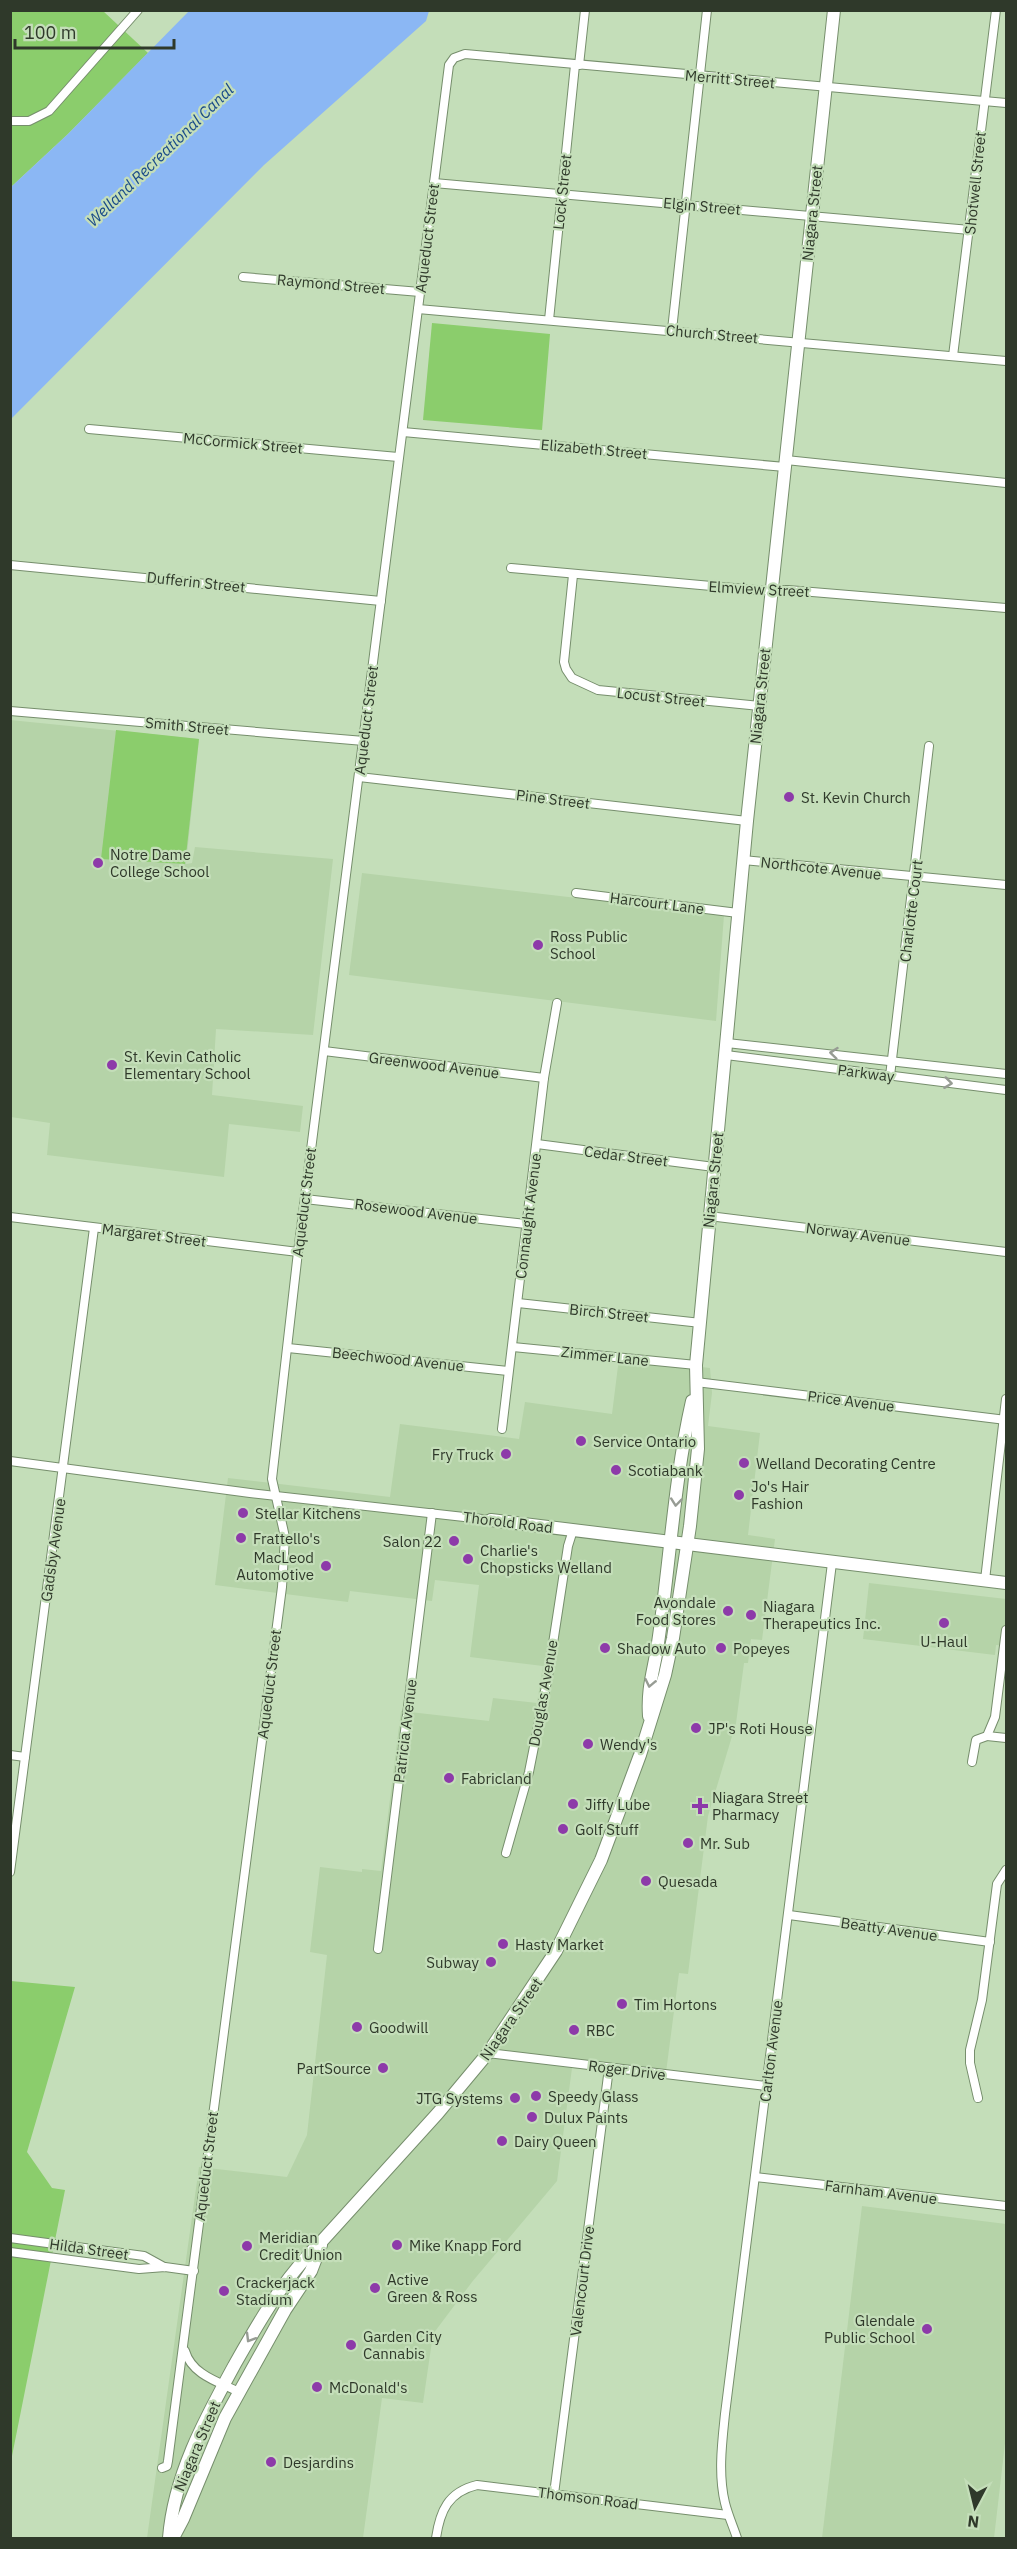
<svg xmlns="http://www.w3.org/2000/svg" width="1017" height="2549" font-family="'IBM Plex Sans',sans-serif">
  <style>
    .built { fill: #b5d3a8 }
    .green { fill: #8bcd6c }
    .water { fill: #8bb7f4 }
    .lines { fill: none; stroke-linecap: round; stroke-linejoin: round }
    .street-casing { stroke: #768e6c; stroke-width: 10 }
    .secondary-casing { stroke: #768e6c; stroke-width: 14 }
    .street { stroke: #fff; stroke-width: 8 }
    .secondary { stroke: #fff; stroke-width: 12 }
    .oneway { stroke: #979c94 }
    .poi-dot { fill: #8d3aa9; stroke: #c4deb9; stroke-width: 2 }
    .labels { text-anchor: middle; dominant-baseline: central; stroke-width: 4.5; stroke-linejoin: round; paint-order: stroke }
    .street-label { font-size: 15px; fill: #2f392a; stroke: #c4deb9 }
    .poi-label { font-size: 15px; fill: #2f392a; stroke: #c4deb9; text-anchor: start }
    .water-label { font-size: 16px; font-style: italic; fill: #194a89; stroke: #c4deb9 }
  </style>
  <rect width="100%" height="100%" fill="#c4deb9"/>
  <g class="built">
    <path d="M10,720L199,739L186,864L192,863L195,847L333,859L313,1035L216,1029L212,1095L303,1106L300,1132L229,1124L224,1177L47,1155L50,1123L11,1117Z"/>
    <path d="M362,873L724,915L716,1021L349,975Z"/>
    <path d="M619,1358L710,1368L712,1393L708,1426L760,1433L748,1535L775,1539L762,1640L751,1639L748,1663H744L736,1723L708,1816L688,1974L679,1973L665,2080L572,2068L557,2181L472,2282L433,2334L423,2403L382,2398L363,2538H147L199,2167L287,2177L307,2135L327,1955L310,1952L320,1867L362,1872V1869L381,1871L401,1711L489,1721L493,1698L537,1703L543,1666L470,1657L479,1585L435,1580L432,1601L350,1591L348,1602L215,1585L228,1478L390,1497L400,1424L519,1439L525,1402L612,1414Z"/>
    <path d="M869,1583L1006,1599V1646L996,1645L995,1655L863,1639Z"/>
    <path d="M862,2206L1006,2224V2435L994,2538H822Z"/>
  </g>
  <g class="green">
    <path d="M11,11H103L148,53L68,134L11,187Z"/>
    <path d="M432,323L550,334L542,430L423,420Z"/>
    <path d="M116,730L199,739L185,864L101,859Z"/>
    <path d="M11,1981L75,1987L27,2152L52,2188L65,2190L11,2461Z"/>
  </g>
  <path class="water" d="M189,11H429L426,21L264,165L11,419V187L68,134Z"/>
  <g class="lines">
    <g class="street-casing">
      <g id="street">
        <path d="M579,65L585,10"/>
        <path d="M13,121H29L49,111L138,10"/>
        <path d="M434,183L970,230"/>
        <path d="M243,277L420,292"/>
        <path d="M418,309L1006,361"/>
        <path d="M549,320L575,65"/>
        <path d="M672,330L707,10"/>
        <path d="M953,356L996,10"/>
        <path d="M89,429L398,457"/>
        <path d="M403,432L785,467"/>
        <path d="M786,460L1006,483"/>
        <path d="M10,565L381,601"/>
        <path d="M511,568L756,590H788L1006,608"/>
        <path d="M573,575L564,662L566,669L572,678L598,690L760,706"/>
        <path d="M10,711L364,741"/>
        <path d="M359,777L747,821"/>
        <path d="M743,860L1006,885"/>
        <path d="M576,893L738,913"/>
        <path d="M727,1043L1006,1074"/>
        <path d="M324,1051L544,1078"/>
        <path d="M726,1055L1006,1090"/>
        <path d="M890,1076L929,746"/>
        <path d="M537,1144L714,1167"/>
        <path d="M305,1199L526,1224"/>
        <path d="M709,1216L1006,1252"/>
        <path d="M10,1217L298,1252"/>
        <path d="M518,1303L701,1323"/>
        <path d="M513,1347L696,1365"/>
        <path d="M288,1348L508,1371"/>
        <path d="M696,1382L1006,1420"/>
        <path d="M502,1429L544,1078L557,1003"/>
        <path d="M10,1461L250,1493L491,1520"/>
        <path d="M985,1580L1006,1399"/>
        <path d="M987,1736L1006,1738"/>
        <path d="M10,1755L25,1757"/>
        <path d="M972,1762L976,1740L987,1736L995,1717L1006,1630"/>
        <path d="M506,1853L529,1772L548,1676L568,1546L573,1530"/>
        <path d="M10,1872L94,1228"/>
        <path d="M789,1915L990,1942"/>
        <path d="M378,1949L432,1513"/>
        <path d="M488,2053L766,2086"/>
        <path d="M978,2098L970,2063V2050L982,2000L997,1884L1006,1870"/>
        <path d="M755,2177L1006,2206"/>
        <path d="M10,2238L144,2256L164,2267"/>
        <path d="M10,2252L139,2269L165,2267L194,2271"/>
        <path d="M185,2351C192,2375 219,2382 239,2392"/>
        <path d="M162,2468L167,2466L168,2461L282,1587L285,1537L272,1479L298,1252L449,65L454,58L465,54L1006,103"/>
        <path d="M554,2494L609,2068"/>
        <path d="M436,2538C440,2511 448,2492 477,2485L728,2515"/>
        <path d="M737,2538C733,2526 728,2515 725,2503C718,2474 722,2443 725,2414L832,1563"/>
      </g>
    </g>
    <g class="secondary-casing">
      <g id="secondary">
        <path d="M491,1520L1006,1583"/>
        <path d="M649,1716C647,1687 654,1670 658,1643C670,1562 674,1480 692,1401"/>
        <path d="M169,2538C174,2475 205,2419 235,2364C260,2320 285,2276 322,2241L438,2113L488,2053L556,1951L601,1860L640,1755L665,1675L673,1638L690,1526L698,1449L696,1365L747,821L834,10"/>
        <path d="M173,2538L183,2519L225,2418L285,2310L311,2271L321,2245"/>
      </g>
    </g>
    <use href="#street" class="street"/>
    <use href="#secondary" class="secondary"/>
  </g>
  <defs><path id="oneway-chevron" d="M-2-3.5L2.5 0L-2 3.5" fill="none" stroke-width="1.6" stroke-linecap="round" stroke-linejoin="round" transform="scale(1.5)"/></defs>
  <g class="oneway">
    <use href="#oneway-chevron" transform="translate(834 1053) rotate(-174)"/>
    <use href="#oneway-chevron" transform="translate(948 1083) rotate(7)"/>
    <use href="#oneway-chevron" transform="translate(676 1502) rotate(96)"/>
    <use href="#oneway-chevron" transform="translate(650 1683) rotate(102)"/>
    <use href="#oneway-chevron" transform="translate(250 2338) rotate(121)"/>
  </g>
  <g class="poi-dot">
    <circle cx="789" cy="797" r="6"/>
    <circle cx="98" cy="863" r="6"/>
    <circle cx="538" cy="945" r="6"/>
    <circle cx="112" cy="1065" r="6"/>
    <circle cx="581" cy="1441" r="6"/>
    <circle cx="506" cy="1454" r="6"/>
    <circle cx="744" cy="1463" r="6"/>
    <circle cx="616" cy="1470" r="6"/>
    <circle cx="739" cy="1495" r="6"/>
    <circle cx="243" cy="1513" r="6"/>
    <circle cx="241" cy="1538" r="6"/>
    <circle cx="454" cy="1541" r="6"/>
    <circle cx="468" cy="1559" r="6"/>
    <circle cx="326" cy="1566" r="6"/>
    <circle cx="728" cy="1611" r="6"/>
    <circle cx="751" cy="1615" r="6"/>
    <circle cx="944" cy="1623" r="6"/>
    <circle cx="605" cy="1648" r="6"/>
    <circle cx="721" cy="1648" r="6"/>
    <circle cx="696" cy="1728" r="6"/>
    <circle cx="588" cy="1744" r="6"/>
    <circle cx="449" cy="1778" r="6"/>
    <circle cx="573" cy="1804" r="6"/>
    <path d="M697 1797h6v6h6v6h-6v6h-6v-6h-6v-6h6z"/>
    <circle cx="563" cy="1829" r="6"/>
    <circle cx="688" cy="1843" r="6"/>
    <circle cx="646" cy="1881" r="6"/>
    <circle cx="503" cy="1944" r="6"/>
    <circle cx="491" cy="1962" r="6"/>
    <circle cx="622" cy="2004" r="6"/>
    <circle cx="357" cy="2027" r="6"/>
    <circle cx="574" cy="2030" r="6"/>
    <circle cx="383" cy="2068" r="6"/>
    <circle cx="536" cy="2096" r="6"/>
    <circle cx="515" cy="2098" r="6"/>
    <circle cx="532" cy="2117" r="6"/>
    <circle cx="502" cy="2141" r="6"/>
    <circle cx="397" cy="2245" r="6"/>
    <circle cx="247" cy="2246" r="6"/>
    <circle cx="375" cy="2288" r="6"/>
    <circle cx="224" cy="2291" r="6"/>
    <circle cx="927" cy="2329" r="6"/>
    <circle cx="351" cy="2345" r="6"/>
    <circle cx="317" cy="2387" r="6"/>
    <circle cx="271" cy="2462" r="6"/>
  </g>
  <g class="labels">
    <g class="street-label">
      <text transform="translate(730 79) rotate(5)">Merritt Street</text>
      <text transform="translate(975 183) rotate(-84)">Shotwell Street</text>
      <text transform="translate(562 192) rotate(-84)">Lock Street</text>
      <text transform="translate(702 206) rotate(5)">Elgin Street</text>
      <text transform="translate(812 213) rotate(-84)">Niagara Street</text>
      <text transform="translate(427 238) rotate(-83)">Aqueduct Street</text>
      <text transform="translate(331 284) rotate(5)">Raymond Street</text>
      <text transform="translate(712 334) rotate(5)">Church Street</text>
      <text transform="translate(243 443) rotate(5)">McCormick Street</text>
      <text transform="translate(594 449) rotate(5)">Elizabeth Street</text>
      <text transform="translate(196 582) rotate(6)">Dufferin Street</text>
      <text transform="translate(759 589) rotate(3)">Elmview Street</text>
      <text transform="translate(760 696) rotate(-84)">Niagara Street</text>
      <text transform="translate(661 697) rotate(6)">Locust Street</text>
      <text transform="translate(366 720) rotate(-83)">Aqueduct Street</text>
      <text transform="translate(187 726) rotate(5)">Smith Street</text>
      <text transform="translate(553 799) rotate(7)">Pine Street</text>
      <text transform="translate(821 868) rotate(6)">Northcote Avenue</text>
      <text transform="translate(657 903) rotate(7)">Harcourt Lane</text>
      <text transform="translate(911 911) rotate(-83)">Charlotte Court</text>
      <text transform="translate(434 1065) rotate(7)">Greenwood Avenue</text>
      <text transform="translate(866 1073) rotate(7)">Parkway</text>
      <text transform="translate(626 1156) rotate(7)">Cedar Street</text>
      <text transform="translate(713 1180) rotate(-84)">Niagara Street</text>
      <text transform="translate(304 1202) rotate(-83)">Aqueduct Street</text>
      <text transform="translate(416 1211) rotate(7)">Rosewood Avenue</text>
      <text transform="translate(528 1216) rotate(-83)">Connaught Avenue</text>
      <text transform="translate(858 1234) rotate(7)">Norway Avenue</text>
      <text transform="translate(154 1235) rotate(7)">Margaret Street</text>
      <text transform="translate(609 1313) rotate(6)">Birch Street</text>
      <text transform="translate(605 1356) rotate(6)">Zimmer Lane</text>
      <text transform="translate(398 1359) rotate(6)">Beechwood Avenue</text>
      <text transform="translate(851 1401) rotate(7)">Price Avenue</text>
      <text transform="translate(508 1522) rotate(7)">Thorold Road</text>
      <text transform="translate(53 1550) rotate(-82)">Gadsby Avenue</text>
      <text transform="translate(269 1684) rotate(-83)">Aqueduct Street</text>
      <text transform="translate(543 1693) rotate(-80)">Douglas Avenue</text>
      <text transform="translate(405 1731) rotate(-83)">Patricia Avenue</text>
      <text transform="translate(889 1929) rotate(8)">Beatty Avenue</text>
      <text transform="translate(511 2019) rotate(-55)">Niagara Street</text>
      <text transform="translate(771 2051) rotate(-83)">Carlton Avenue</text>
      <text transform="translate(627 2070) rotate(7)">Roger Drive</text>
      <text transform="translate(206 2166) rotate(-83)">Aqueduct Street</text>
      <text transform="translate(881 2192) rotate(7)">Farnham Avenue</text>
      <text transform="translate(89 2249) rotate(8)">Hilda Street</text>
      <text transform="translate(582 2281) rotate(-83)">Valencourt Drive</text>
      <text transform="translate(197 2446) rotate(-67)">Niagara Street</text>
      <text transform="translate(588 2498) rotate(7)">Thomson Road</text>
    </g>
    <g class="poi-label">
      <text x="801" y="797">St. Kevin Church</text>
      <text x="110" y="854">Notre Dame<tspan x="110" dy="17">College School</tspan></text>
      <text x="550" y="936">Ross Public<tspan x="550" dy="17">School</tspan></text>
      <text x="124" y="1056">St. Kevin Catholic<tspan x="124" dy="17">Elementary School</tspan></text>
      <text x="593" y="1441">Service Ontario</text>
      <text x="494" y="1454" text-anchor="end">Fry Truck</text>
      <text x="756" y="1463">Welland Decorating Centre</text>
      <text x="628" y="1470">Scotiabank</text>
      <text x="751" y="1486">Jo's Hair<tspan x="751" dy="17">Fashion</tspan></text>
      <text x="255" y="1513">Stellar Kitchens</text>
      <text x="253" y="1538">Frattello's</text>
      <text x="442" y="1541" text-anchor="end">Salon 22</text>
      <text x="480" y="1550">Charlie's<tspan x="480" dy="17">Chopsticks Welland</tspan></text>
      <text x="314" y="1557" text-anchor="end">MacLeod<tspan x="314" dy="17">Automotive</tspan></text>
      <text x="716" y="1602" text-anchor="end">Avondale<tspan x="716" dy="17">Food Stores</tspan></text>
      <text x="763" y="1606">Niagara<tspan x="763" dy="17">Therapeutics Inc.</tspan></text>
      <text x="944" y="1641" text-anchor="middle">U-Haul</text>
      <text x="617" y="1648">Shadow Auto</text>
      <text x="733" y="1648">Popeyes</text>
      <text x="708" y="1728">JP's Roti House</text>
      <text x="600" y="1744">Wendy's</text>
      <text x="461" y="1778">Fabricland</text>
      <text x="712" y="1797">Niagara Street<tspan x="712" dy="17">Pharmacy</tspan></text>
      <text x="585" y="1804">Jiffy Lube</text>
      <text x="575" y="1829">Golf Stuff</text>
      <text x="700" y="1843">Mr. Sub</text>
      <text x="658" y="1881">Quesada</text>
      <text x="515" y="1944">Hasty Market</text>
      <text x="479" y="1962" text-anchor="end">Subway</text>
      <text x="634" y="2004">Tim Hortons</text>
      <text x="369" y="2027">Goodwill</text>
      <text x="586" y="2030">RBC</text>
      <text x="371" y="2068" text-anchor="end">PartSource</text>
      <text x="548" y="2096">Speedy Glass</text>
      <text x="503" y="2098" text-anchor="end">JTG Systems</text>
      <text x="544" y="2117">Dulux Paints</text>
      <text x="514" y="2141">Dairy Queen</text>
      <text x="259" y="2237">Meridian<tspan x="259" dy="17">Credit Union</tspan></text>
      <text x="409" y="2245">Mike Knapp Ford</text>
      <text x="387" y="2279">Active<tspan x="387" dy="17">Green &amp; Ross</tspan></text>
      <text x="236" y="2282">Crackerjack<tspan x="236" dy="17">Stadium</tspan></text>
      <text x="915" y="2320" text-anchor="end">Glendale<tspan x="915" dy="17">Public School</tspan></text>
      <text x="363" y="2336">Garden City<tspan x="363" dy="17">Cannabis</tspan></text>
      <text x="329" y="2387">McDonald's</text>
      <text x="283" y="2462">Desjardins</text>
    </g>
    <g class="water-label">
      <text transform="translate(160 155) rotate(-44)">Welland Recreational Canal</text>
    </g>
  </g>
  <rect width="1017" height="2549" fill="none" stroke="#2f392a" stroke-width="24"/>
  <g transform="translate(975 2507) rotate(187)" stroke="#c4deb9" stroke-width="4.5" paint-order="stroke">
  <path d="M0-4.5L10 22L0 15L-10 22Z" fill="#2f392a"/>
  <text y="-9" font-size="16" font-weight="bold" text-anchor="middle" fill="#2f392a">N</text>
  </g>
  <path d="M15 39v9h159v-9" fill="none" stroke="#2f392a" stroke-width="3"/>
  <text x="24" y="39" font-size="18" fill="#2f392a" stroke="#c4deb9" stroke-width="4.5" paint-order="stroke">100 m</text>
</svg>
